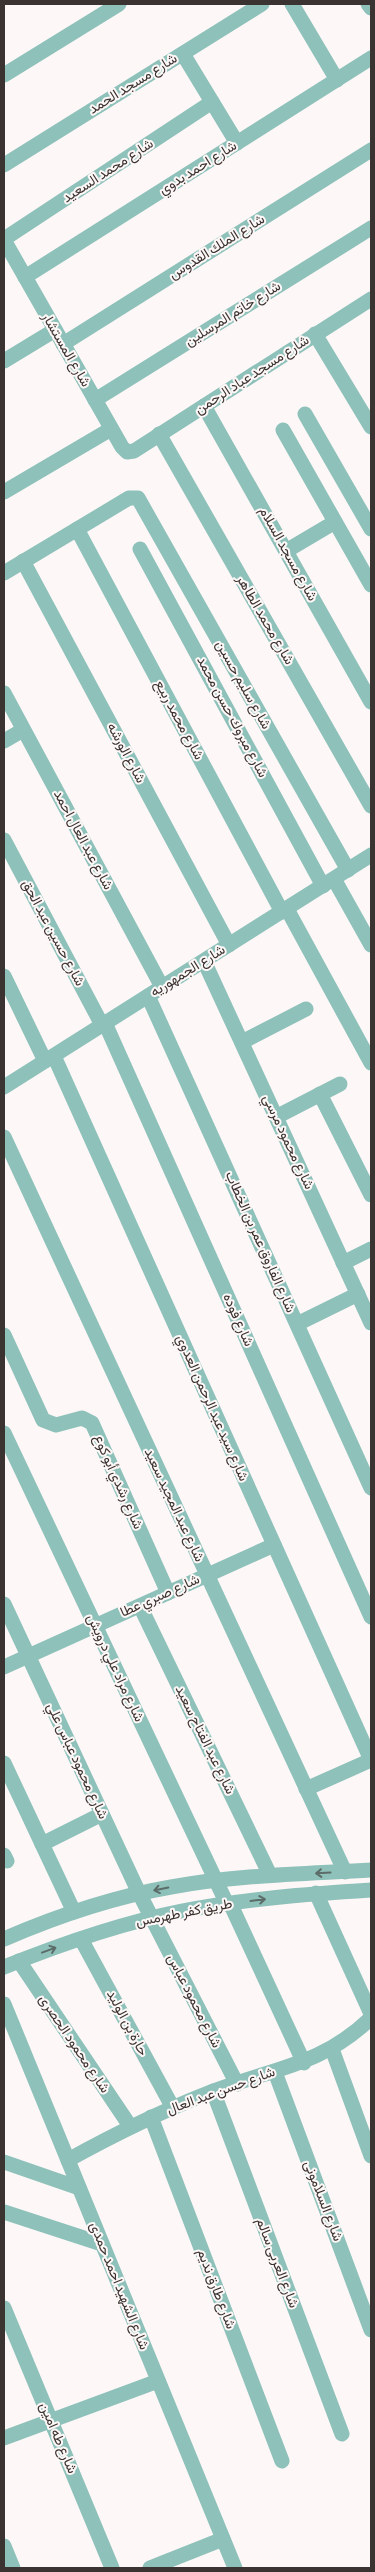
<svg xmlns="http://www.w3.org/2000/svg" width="375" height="2572" font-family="'Alegreya Sans',Vazirmatn,sans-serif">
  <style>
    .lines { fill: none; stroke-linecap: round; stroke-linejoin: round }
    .minor { stroke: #8ec1ba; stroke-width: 15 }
    .oneway { stroke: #5c6c68 }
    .labels { text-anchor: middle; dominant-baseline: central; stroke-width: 4; stroke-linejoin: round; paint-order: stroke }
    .street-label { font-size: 14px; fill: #3b3331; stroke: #fdf8f7 }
  </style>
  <rect width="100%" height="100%" fill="#fdf8f7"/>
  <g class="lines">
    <g class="minor">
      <path d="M292,4L337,80"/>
      <path d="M368,4L371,8"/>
      <path d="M183,54L237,143"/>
      <path d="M4,75L119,4"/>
      <path d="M4,165L262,4"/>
      <path d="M4,239L212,102"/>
      <path d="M4,240L122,447L127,452L134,451L371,299"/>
      <path d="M25,277L371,58"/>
      <path d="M315,334L371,427"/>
      <path d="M63,344L371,150"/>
      <path d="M4,361L55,330"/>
      <path d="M95,400L371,228"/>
      <path d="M204,406L371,702"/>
      <path d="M305,414L371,529"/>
      <path d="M283,430L371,585"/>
      <path d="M159,434L371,806"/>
      <path d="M4,492L111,429"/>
      <path d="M77,529L282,912"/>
      <path d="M140,549L323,886"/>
      <path d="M286,551L335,522"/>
      <path d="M23,561L229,945"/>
      <path d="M4,573L129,498H138L348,870"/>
      <path d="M4,693L162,987"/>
      <path d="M4,741L23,730"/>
      <path d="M4,840L102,1025"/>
      <path d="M334,879L371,945"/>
      <path d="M287,909L371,1063"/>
      <path d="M204,961L371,1323"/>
      <path d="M4,976L45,1061"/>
      <path d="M148,996L371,1488"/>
      <path d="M105,1023L371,1617"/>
      <path d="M242,1042L306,1009"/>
      <path d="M54,1056L371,1760"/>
      <path d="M4,1087L371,855"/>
      <path d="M320,1094L371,1195"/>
      <path d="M276,1117L340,1084"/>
      <path d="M4,1137L345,1872"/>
      <path d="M343,1263L371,1249"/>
      <path d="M297,1324L358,1294"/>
      <path d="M4,1335L43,1420L56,1425L82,1418L92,1423L168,1593"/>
      <path d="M4,1433L227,1904"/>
      <path d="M4,1604L139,1893L237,2084"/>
      <path d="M140,1606L270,1875"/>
      <path d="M4,1667L274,1545"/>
      <path d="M4,1763L74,1912"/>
      <path d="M306,1789L371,1760"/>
      <path d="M42,1844L102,1814"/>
      <path d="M4,1855L7,1861"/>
      <path d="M316,1893L371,2014"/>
      <path d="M230,1903L304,2063"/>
      <path d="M4,1939C57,1916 113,1897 171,1887C237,1875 304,1874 371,1870"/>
      <path d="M81,1939L173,2108"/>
      <path d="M19,1961L130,2126"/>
      <path d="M4,1967C61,1944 121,1923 182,1911C244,1899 308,1894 371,1890"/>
      <path d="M4,2004L235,2568"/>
      <path d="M332,2049L371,2156"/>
      <path d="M275,2072L371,2330"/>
      <path d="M213,2091L342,2434"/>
      <path d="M151,2117L282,2461"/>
      <path d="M68,2160C115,2134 162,2111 211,2092C273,2068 321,2066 371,2018"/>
      <path d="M4,2162L79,2188"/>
      <path d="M4,2212L102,2244"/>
      <path d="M4,2308L112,2568"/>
      <path d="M4,2438L158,2381"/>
      <path d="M4,2546L13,2568"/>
      <path d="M150,2568L223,2539"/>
    </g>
  </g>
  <defs><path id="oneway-shaft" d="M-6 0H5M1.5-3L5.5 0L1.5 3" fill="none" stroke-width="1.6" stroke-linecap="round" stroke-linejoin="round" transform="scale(1.25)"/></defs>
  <g class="oneway">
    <use href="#oneway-shaft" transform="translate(323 1873) rotate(177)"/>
    <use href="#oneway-shaft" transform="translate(161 1889) rotate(168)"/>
    <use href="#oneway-shaft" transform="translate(258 1900) rotate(-7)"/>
    <use href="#oneway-shaft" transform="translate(49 1950) rotate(-20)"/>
  </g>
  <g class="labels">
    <g class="street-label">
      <text transform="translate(133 84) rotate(-32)">شارع مسجد الحمد</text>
      <text transform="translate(198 168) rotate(-32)">شارع احمد بدوي</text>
      <text transform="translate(108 171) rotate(-33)">شارع محمد السعيد</text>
      <text transform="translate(217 247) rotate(-32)">شارع الملك القدوس</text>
      <text transform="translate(233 314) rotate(-32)">شارع خاتم المرسلين</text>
      <text transform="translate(66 350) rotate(60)">شارع المستشار</text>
      <text transform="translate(252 375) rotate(-33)">شارع مسجد عباد الرحمن</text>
      <text transform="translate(288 554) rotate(61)">شارع مسجد السلام</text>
      <text transform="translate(265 620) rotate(60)">شارع محمد الطاهر</text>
      <text transform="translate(243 685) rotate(61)">شارع سليم حسين</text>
      <text transform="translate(232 717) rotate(62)">شارع مبروك حسن محمد</text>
      <text transform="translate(179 720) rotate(62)">شارع محمد ربيع</text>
      <text transform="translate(126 753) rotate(62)">شارع الورشه</text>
      <text transform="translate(83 840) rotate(62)">شارع عبد العال احمد</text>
      <text transform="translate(53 933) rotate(62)">شارع حسين عبد الحق</text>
      <text transform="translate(188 971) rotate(-32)">شارع الجمهوريه</text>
      <text transform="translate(288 1142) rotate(65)">شارع محمود مرسي</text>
      <text transform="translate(260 1242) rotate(66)">شارع الفاروق عمر بن الخطاب</text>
      <text transform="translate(238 1320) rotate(66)">شارع فوده</text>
      <text transform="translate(212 1408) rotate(66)">شارع سيد عبد الرحمن العدوي</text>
      <text transform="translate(118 1482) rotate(66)">شارع رشدي أبو كوع</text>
      <text transform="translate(174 1505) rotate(65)">شارع عبد المجيد سعيد</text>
      <text transform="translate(160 1596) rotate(-24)">شارع صبري عطا</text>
      <text transform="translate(115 1668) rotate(65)">شارع مراد علي درويش</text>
      <text transform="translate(205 1740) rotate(64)">شارع عبد الفتاح سعيد</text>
      <text transform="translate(77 1761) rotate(65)">شارع محمود عباس علي</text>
      <text transform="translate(184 1913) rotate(-11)">طريق كفر طهرمس</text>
      <text transform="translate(194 2001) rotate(63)">شارع محمود عباس</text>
      <text transform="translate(127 2023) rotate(62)">حارة بن الوليد</text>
      <text transform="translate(74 2044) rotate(56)">شارع محمود الحصرى</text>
      <text transform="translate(221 2091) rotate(-20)">شارع حسن عبد العال</text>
      <text transform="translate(323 2201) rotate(69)">شارع السلامونى</text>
      <text transform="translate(277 2263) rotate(69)">شارع العربى سالم</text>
      <text transform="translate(119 2286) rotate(68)">شارع الشهيد احمد حمدى</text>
      <text transform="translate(216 2289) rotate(69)">شارع طارق نديم</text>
      <text transform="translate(58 2438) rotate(67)">شارع طه امين</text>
    </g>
  </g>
  <rect width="375" height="2572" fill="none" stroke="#3b3331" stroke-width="10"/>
</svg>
